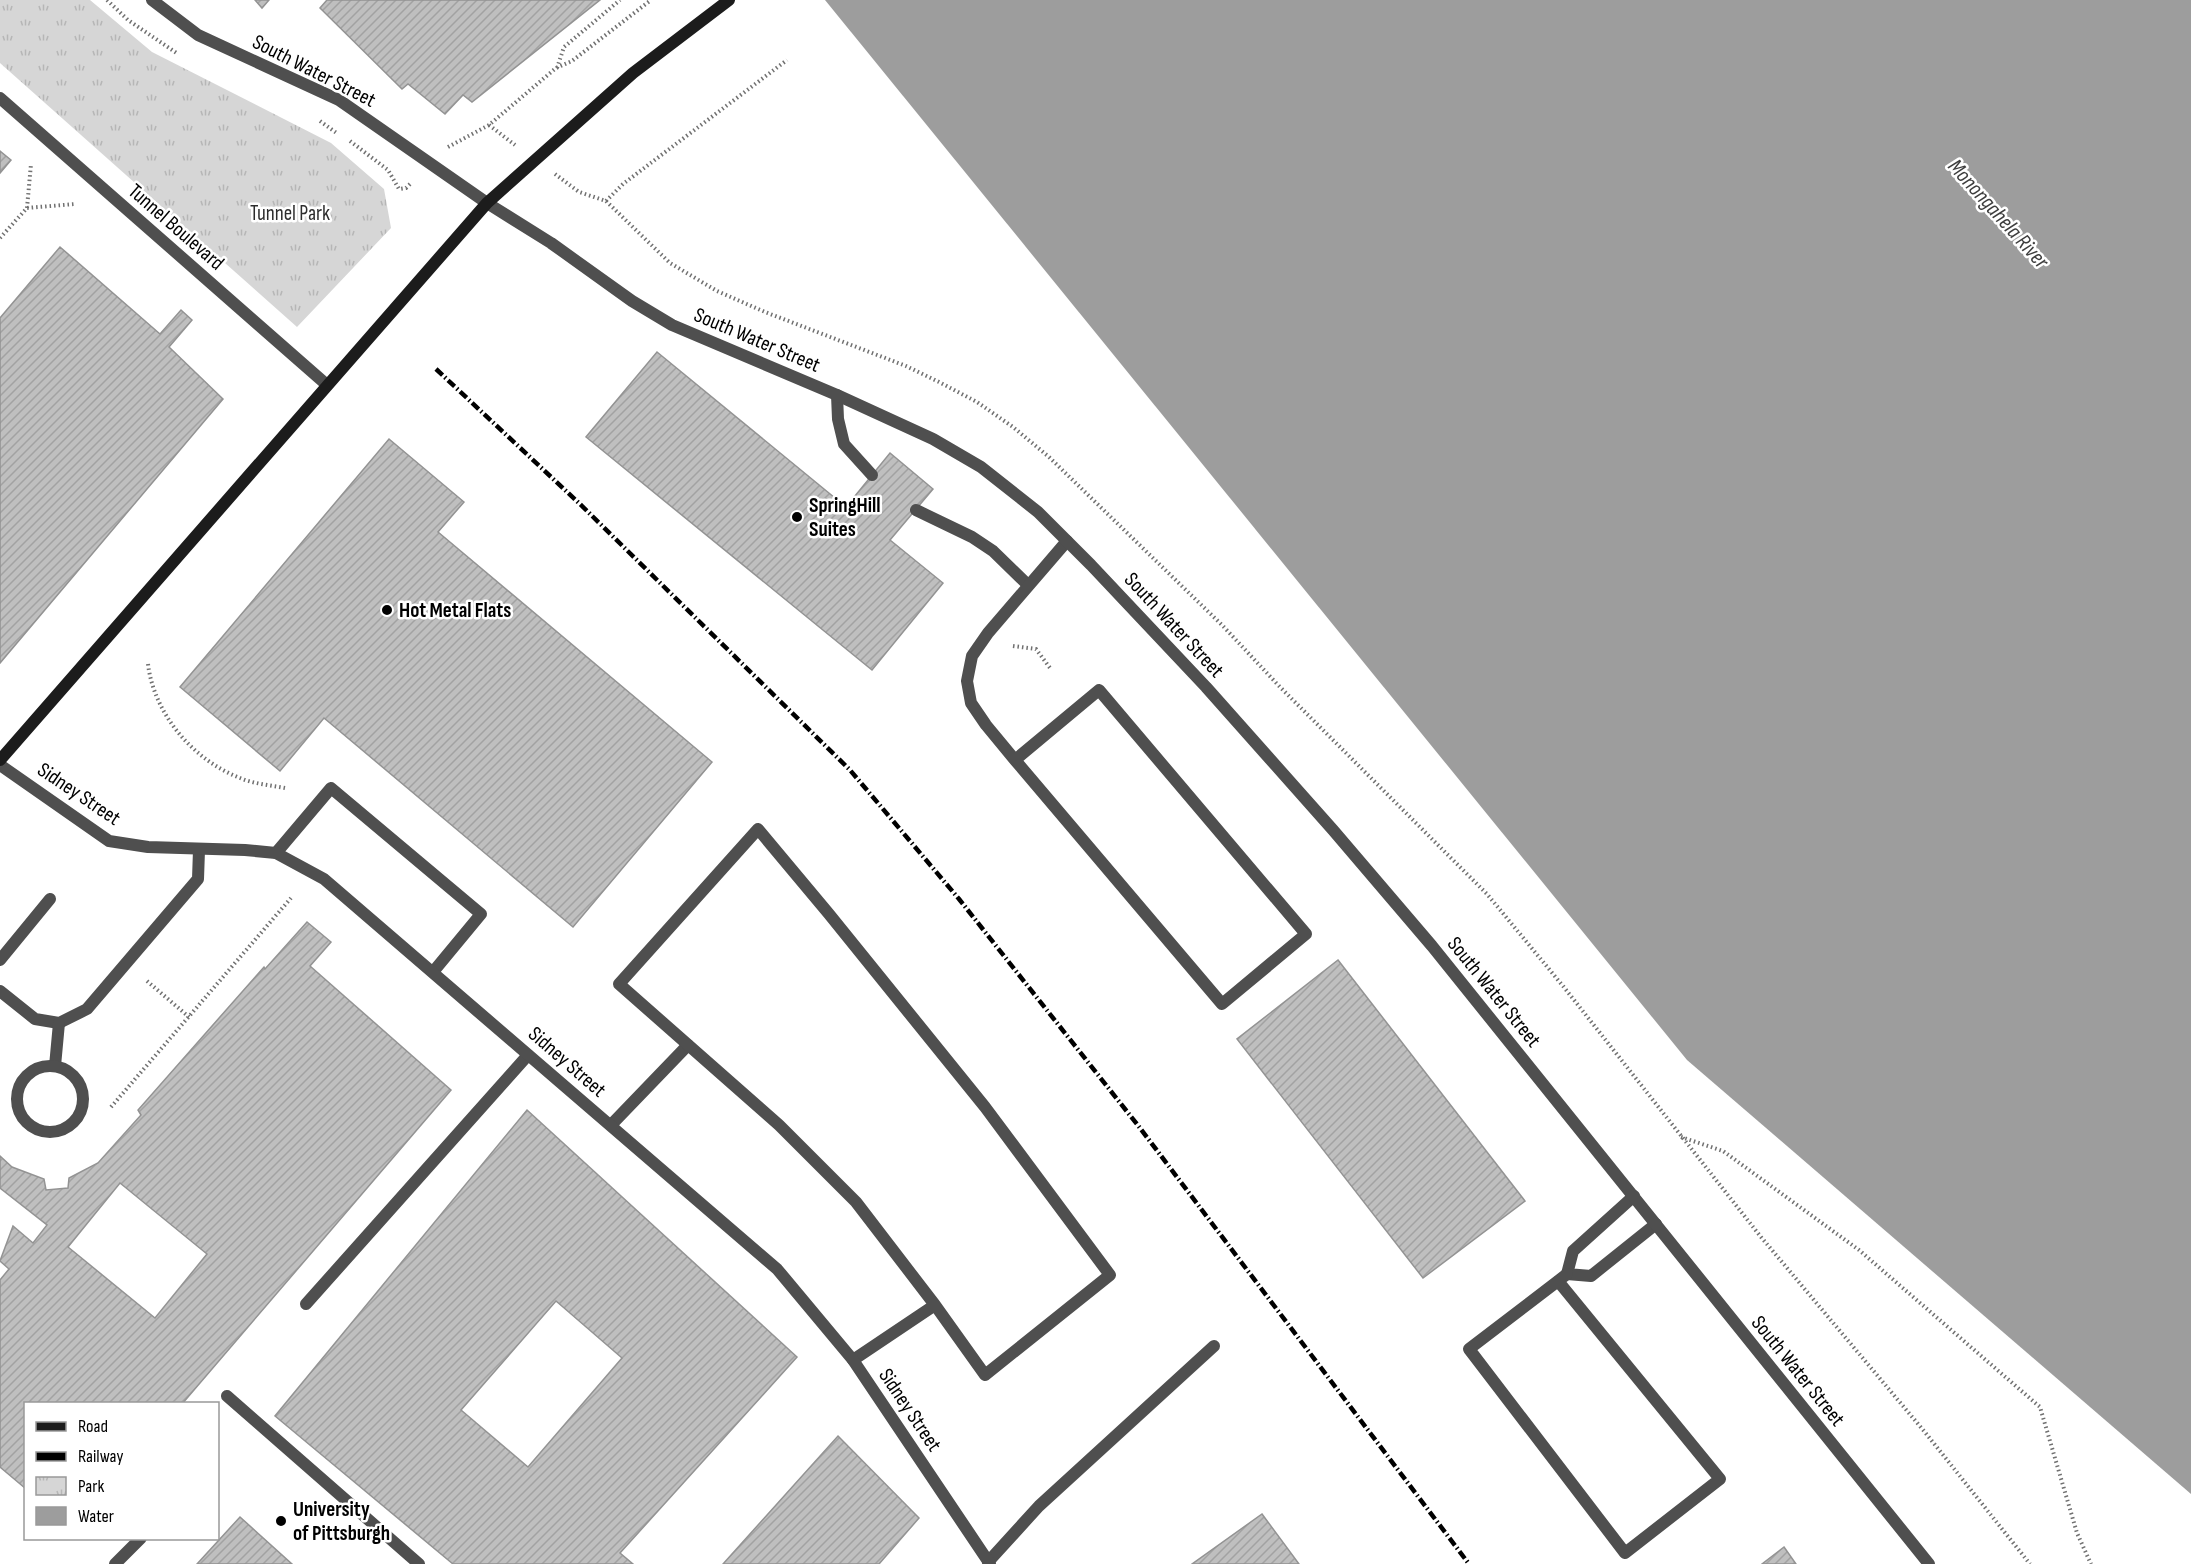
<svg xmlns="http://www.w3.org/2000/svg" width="2191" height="1564" font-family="'Sofia Sans Condensed',sans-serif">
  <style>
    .park { fill: url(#park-tufts) }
    .water { fill: #9d9d9d }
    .building { fill: url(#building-hatch); stroke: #939393; stroke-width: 1.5; fill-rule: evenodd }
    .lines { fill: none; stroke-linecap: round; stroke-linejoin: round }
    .path { stroke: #717171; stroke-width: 4; stroke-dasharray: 1.5 3; stroke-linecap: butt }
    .service { stroke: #4f4f4f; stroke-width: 12 }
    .minor { stroke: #4f4f4f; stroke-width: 12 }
    .secondary { stroke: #1c1c1c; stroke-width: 12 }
    .rail { stroke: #000; stroke-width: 4.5; stroke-dasharray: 9 3 1.5 3; stroke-linecap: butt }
    .poi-dot { fill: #000; stroke: #fff; stroke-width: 2 }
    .labels { text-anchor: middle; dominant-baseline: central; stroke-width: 5; stroke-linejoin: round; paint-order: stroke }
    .street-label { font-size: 21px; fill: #000; stroke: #fff }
    .park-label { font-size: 21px; fill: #2d2d2d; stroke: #fff }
    .poi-label { font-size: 21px; font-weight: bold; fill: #000; stroke: #fff; text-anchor: start }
    .water-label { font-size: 22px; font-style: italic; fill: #3e3e3e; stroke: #fff }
  </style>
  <defs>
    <pattern id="park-tufts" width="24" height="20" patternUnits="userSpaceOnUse" patternTransform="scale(1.5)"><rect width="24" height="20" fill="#d6d6d6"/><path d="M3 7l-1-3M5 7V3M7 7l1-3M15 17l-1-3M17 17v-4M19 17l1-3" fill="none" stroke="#b6b6b6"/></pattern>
    <pattern id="building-hatch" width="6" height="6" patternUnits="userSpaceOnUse" patternTransform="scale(1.5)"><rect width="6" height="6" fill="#bfbfbf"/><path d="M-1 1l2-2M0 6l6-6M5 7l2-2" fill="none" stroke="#a2a2a2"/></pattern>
  </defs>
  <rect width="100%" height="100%" fill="#fff"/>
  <path class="park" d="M0,0H90L152,52L331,143L384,189L391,228L297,327L0,63Z"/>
  <path class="water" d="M825,0H2191V1494L1687,1060Z"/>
  <g class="building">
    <path d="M255,0H269L262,8Z"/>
    <path d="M327,0H326H600L472,102L463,95L445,114L408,84L402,89L320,8Z"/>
    <path d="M0,151L11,160L0,173Z"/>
    <path d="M60,247L160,334L181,310L192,320L169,347L223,399L0,663V318Z"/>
    <path d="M657,352L846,507L890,453L933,489L890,540L943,583L872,670L586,437Z"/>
    <path d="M389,439L464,502L438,532L712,762L573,927L324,718L280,771L180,687Z"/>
    <path d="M307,922L331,942L310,966L451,1090L182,1404H26V1489L0,1467V1280L9,1269L0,1261L13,1226L33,1243L47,1225L0,1188V1156L12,1167L44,1179L46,1190L68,1188L69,1178L98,1163L141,1115L138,1110L264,967L265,969ZM120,1183L207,1254L155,1318L68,1247Z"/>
    <path d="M1338,960L1525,1201L1423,1278L1237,1039Z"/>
    <path d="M527,1110L797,1357L620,1553L633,1564H453L275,1416ZM556,1301L622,1358L528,1467L461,1410Z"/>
    <path d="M838,1436L919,1518L879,1564H723Z"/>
    <path d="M1262,1514L1299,1564H1192Z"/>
    <path d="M240,1517L292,1564H197Z"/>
    <path d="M1784,1547L1796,1564H1762Z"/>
  </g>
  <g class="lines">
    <g class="path">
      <path d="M107,0L128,20L178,54"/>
      <path d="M557,68L564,47L620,0"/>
      <path d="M320,121L338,134"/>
      <path d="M489,125L515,145"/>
      <path d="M350,141L388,170L399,189L406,188L412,182"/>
      <path d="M448,147L489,125L556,68L572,61L651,0"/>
      <path d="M555,174L579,192L606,201L670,263L717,291L765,312L906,366L939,382L977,402L1013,427L1049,457L1222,625L1280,687L1487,894L1563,986L1761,1237L1924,1431L2030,1564"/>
      <path d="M606,201L623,184L787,60"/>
      <path d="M27,208L31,164"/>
      <path d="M0,238L27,208L75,204"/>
      <path d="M1013,646L1036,649L1050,668"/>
      <path d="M148,664C154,714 193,760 240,778C254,784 270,785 285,788"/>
      <path d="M147,981L189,1017"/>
      <path d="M111,1107L291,898"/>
      <path d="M1681,1137L1723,1151L1859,1250L2040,1407L2077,1533L2091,1564"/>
    </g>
    <g class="service">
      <path d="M837,395L838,419L844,444L872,475"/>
      <path d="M916,510L972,537L993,551L1028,585"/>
      <path d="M1015,760L1099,690L1306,934L1222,1004L1015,760L986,725L971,703L967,681L972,656L988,633L1067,541"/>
      <path d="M276,853L331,788L481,914L433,972"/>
      <path d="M0,960L50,899"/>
      <path d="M0,991L35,1019L59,1023L87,1009L198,879L199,850"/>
      <path d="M55,1066L59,1023"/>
      <circle cx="50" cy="1099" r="33"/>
      <path d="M611,1125L688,1045"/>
      <path d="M1634,1196L1573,1251L1567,1274L1591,1276L1656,1224"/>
      <path d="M1558,1281L1720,1479L1625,1553L1469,1349L1558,1281L1567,1274"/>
      <path d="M306,1304L528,1055"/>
      <path d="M853,1360L935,1305L985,1375L1110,1275L985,1107L829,914L758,829L619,984L779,1125L856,1202L935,1305"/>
      <path d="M227,1396L419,1564"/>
      <path d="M988,1562L1039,1506L1214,1346"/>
      <path d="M115,1564L141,1538"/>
    </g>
    <g class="minor">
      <path d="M152,0L198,35L339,100L487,203L551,243L632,301L672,325L837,395L933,439L981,467L1038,512L1091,565L1206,687L1333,830L1432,946L1929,1564"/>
      <path d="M0,98L327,385"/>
      <path d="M0,765L109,841L148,847L245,850L276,853L324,879L777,1269L853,1360L990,1564"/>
    </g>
    <path class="secondary" d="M0,760L487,203L633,73L729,0"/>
    <path class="rail" d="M436,369L581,505L850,770L959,899L1140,1128L1469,1564"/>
  </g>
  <g class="poi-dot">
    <circle cx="797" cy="517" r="6"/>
    <circle cx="387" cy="610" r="6"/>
    <circle cx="281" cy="1521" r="6"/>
  </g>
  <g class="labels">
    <g class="street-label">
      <text transform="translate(314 71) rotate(27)">South Water Street</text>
      <text transform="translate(176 227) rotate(41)">Tunnel Boulevard</text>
      <text transform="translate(757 340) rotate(23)">South Water Street</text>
      <text transform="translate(1174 625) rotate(47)">South Water Street</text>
      <text transform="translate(79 794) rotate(34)">Sidney Street</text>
      <text transform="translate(1494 992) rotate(51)">South Water Street</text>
      <text transform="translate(567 1062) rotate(41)">Sidney Street</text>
      <text transform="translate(1798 1371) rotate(51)">South Water Street</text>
      <text transform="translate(910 1410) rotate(56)">Sidney Street</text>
    </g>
    <g class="park-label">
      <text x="290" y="213">Tunnel Park</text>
    </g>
    <g class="poi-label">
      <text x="809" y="505">SpringHill<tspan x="809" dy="24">Suites</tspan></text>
      <text x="399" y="610">Hot Metal Flats</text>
      <text x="293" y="1509">University<tspan x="293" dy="24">of Pittsburgh</tspan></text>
    </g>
    <g class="water-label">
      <text transform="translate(1998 214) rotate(48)">Monongahela River</text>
    </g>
  </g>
  <rect x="24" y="1402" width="195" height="138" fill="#ffffff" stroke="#999999" stroke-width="1.5"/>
  <rect x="36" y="1422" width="30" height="9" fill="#1c1c1c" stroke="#999999" stroke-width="1.5"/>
  <text x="78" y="1432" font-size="18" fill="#000000">Road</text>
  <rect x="36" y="1452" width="30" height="9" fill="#000000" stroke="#999999" stroke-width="1.5"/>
  <text x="78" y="1462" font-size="18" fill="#000000">Railway</text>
  <rect x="36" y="1477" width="30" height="18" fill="url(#park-tufts)" stroke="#999999" stroke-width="1.5"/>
  <text x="78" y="1492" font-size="18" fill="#000000">Park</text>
  <rect x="36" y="1507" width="30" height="18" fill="#9d9d9d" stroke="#999999" stroke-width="1.5"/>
  <text x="78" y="1522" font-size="18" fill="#000000">Water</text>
</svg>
